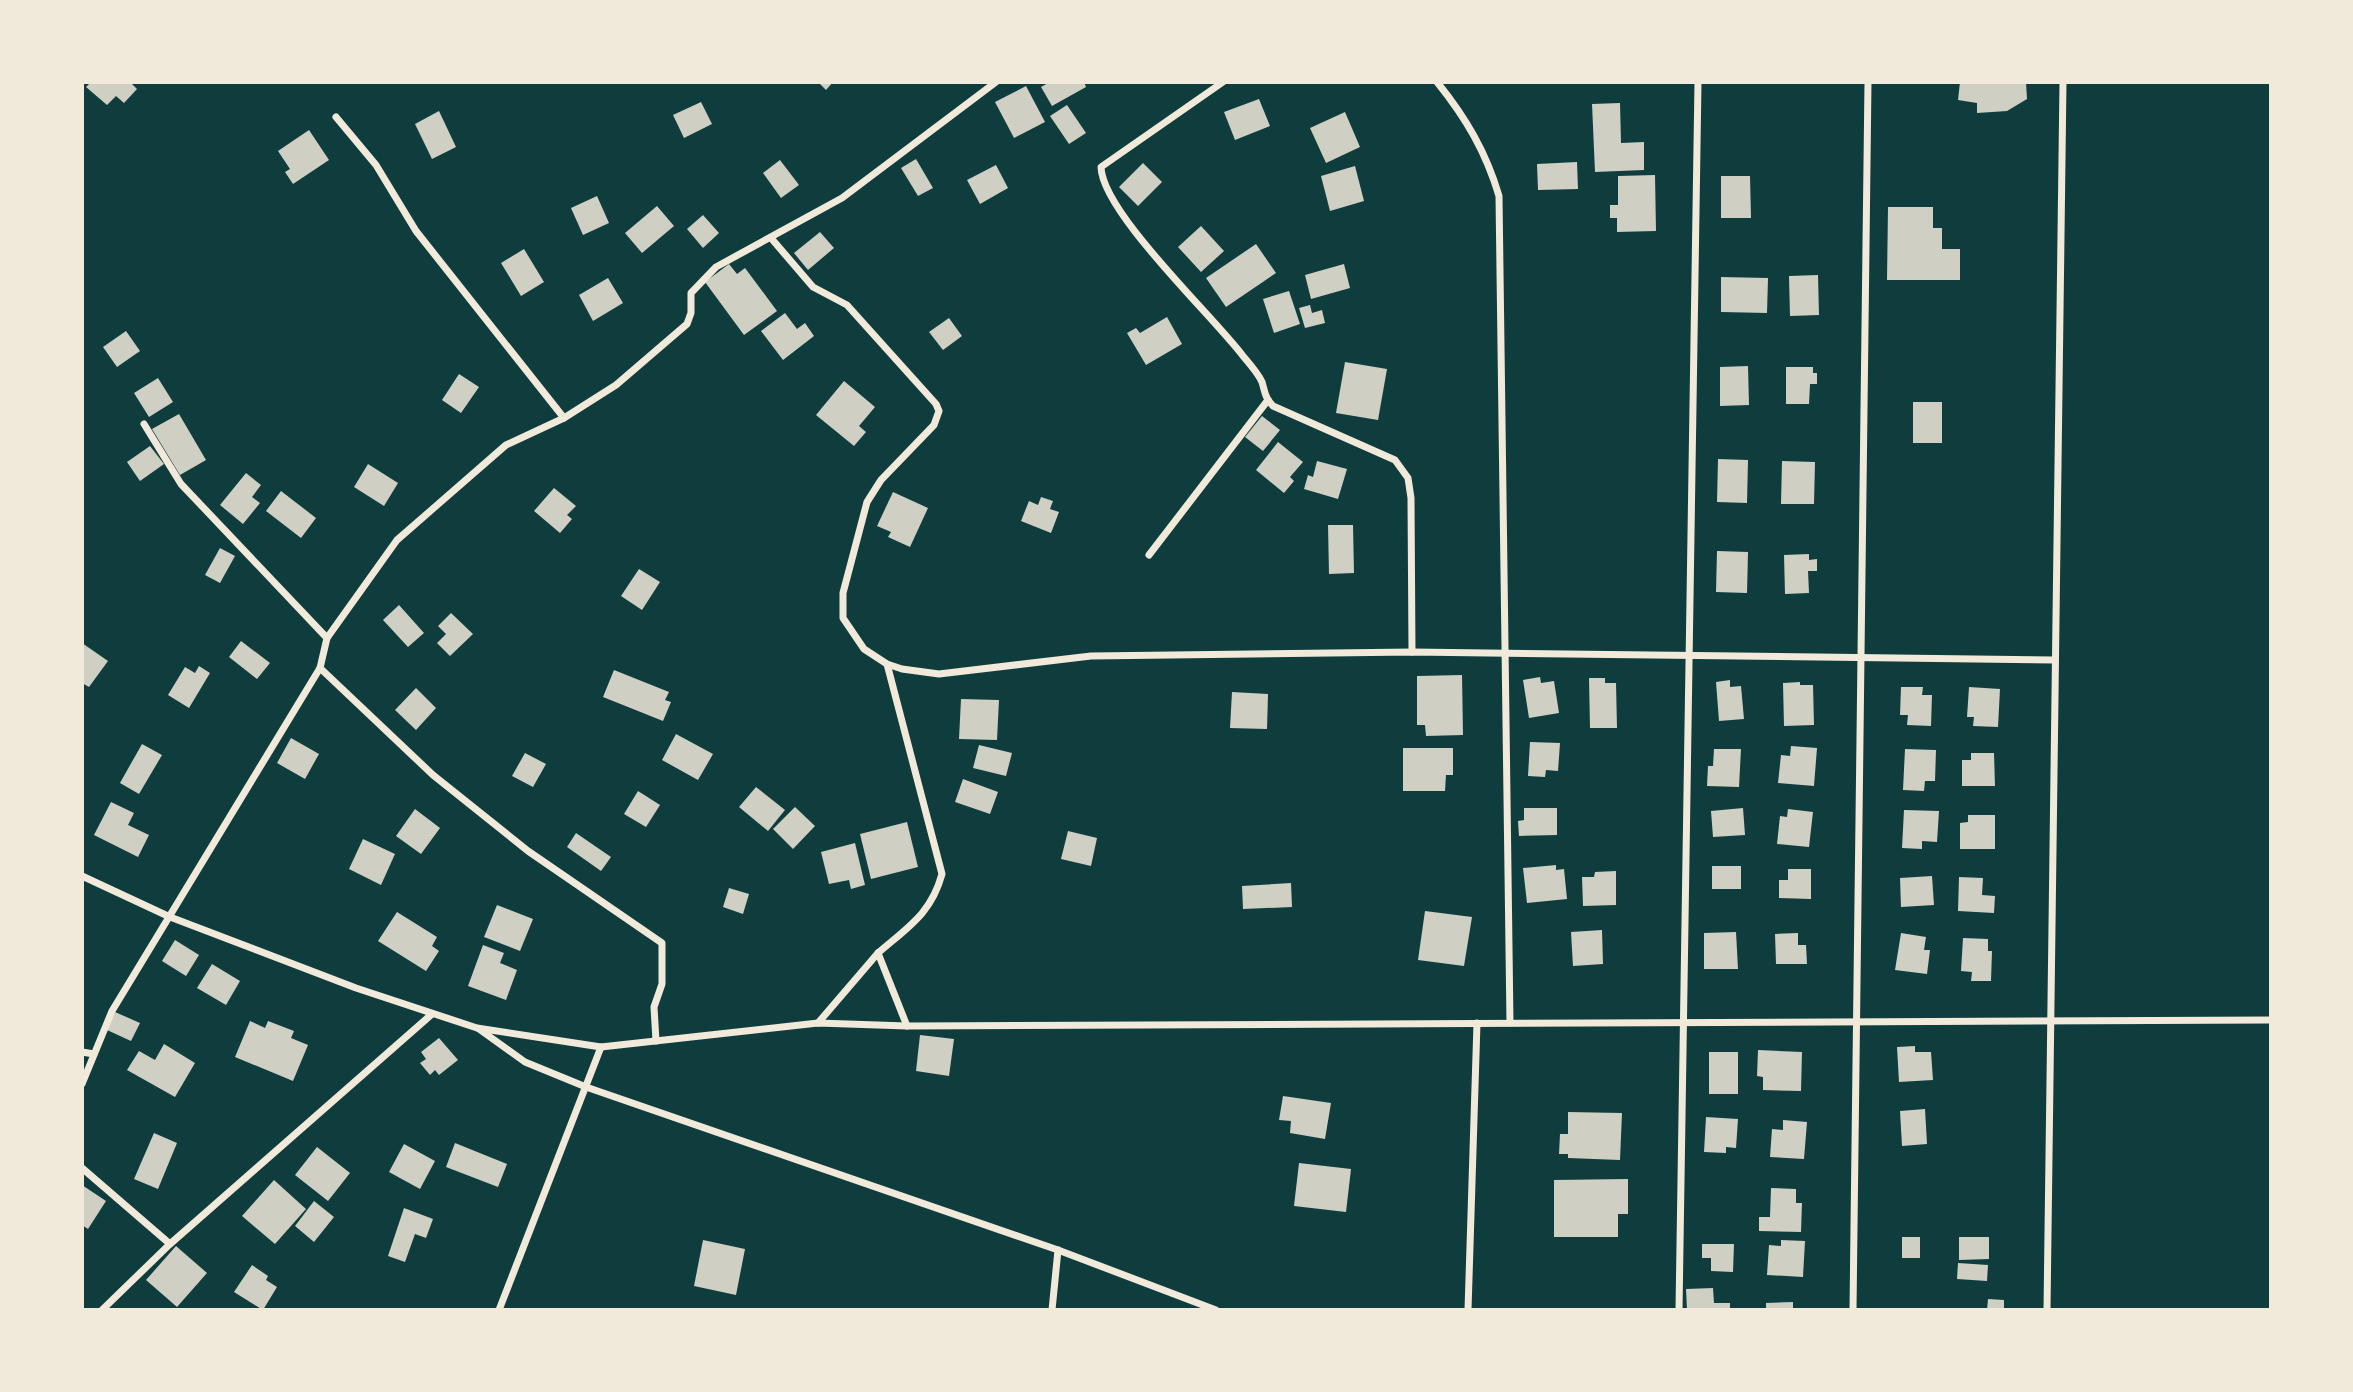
<svg xmlns="http://www.w3.org/2000/svg" width="2353" height="1392" font-family="Rubik,sans-serif">
  <style>
    .building { fill: #cfcfc3 }
    .lines { fill: none; stroke-linecap: round; stroke-linejoin: round }
    .minor { stroke: #f1e9da; stroke-width: 7 }
  </style>
  <rect width="100%" height="100%" fill="#0f3d3e"/>
  <g class="building">
    <path d="M91,82H130L137,89L124,103L116,96L107,105L86,87Z"/>
    <path d="M818,82H833L826,90Z"/>
    <path d="M1050,82H1084L1086,87L1052,106L1041,87Z"/>
    <path d="M1960,82H2026L2027,99L2007,111L1977,113V103L1958,100Z"/>
    <path d="M1026,86L1045,122L1014,138L995,102Z"/>
    <path d="M1259,99L1270,126L1235,140L1224,112Z"/>
    <path d="M701,102L712,124L684,138L673,115Z"/>
    <path d="M1620,103L1621,143L1644,142V170L1595,172L1592,104Z"/>
    <path d="M1067,105L1086,133L1069,144L1050,116Z"/>
    <path d="M439,111L456,147L432,159L415,124Z"/>
    <path d="M1345,112L1360,147L1326,163L1310,128Z"/>
    <path d="M309,130L329,160L293,184L285,172L290,169L278,151Z"/>
    <path d="M916,159L933,188L918,196L901,168Z"/>
    <path d="M780,160L799,185L781,198L763,173Z"/>
    <path d="M1577,162L1578,189L1538,190L1537,164Z"/>
    <path d="M1143,163L1162,182L1138,206L1119,187Z"/>
    <path d="M996,165L1008,188L980,204L967,180Z"/>
    <path d="M1355,166L1364,201L1330,211L1321,176Z"/>
    <path d="M1655,175L1656,231L1617,232V218H1610V205H1618V176Z"/>
    <path d="M1721,176H1750L1751,218H1721Z"/>
    <path d="M597,196L609,223L583,235L571,208Z"/>
    <path d="M657,206L674,226L642,253L625,233Z"/>
    <path d="M1888,207H1933V228H1942V249H1960V280H1887Z"/>
    <path d="M703,215L719,233L703,248L687,229Z"/>
    <path d="M1201,226L1224,251L1201,272L1178,247Z"/>
    <path d="M820,232L834,248L808,270L794,253Z"/>
    <path d="M1256,244L1276,273L1226,307L1206,278Z"/>
    <path d="M524,249L544,282L521,296L501,263Z"/>
    <path d="M729,264L737,274L745,268L777,311L744,335L705,282Z"/>
    <path d="M1344,264L1350,288L1311,299L1305,275Z"/>
    <path d="M1818,275L1819,315L1790,316L1789,276Z"/>
    <path d="M1721,277L1768,278L1767,313L1721,312Z"/>
    <path d="M608,278L623,303L593,321L579,295Z"/>
    <path d="M1289,291L1300,324L1274,333L1263,299Z"/>
    <path d="M1310,305L1312,313L1322,310L1325,323L1305,328L1299,308Z"/>
    <path d="M785,313L797,329L805,323L814,336L783,360L761,331Z"/>
    <path d="M1167,317L1182,344L1146,365L1127,333L1136,328L1140,333Z"/>
    <path d="M949,318L962,336L943,350L929,332Z"/>
    <path d="M126,331L140,351L117,367L103,347Z"/>
    <path d="M1345,362L1387,369L1378,420L1336,413Z"/>
    <path d="M1748,366L1749,405L1720,406V367Z"/>
    <path d="M1786,367H1813V373H1817V384H1810L1809,404H1786Z"/>
    <path d="M459,374L479,387L461,413L442,400Z"/>
    <path d="M158,378L173,402L149,417L134,393Z"/>
    <path d="M844,381L875,407L859,426L866,432L854,446L816,415Z"/>
    <rect x="1913" y="402" width="29" height="41"/>
    <path d="M179,414L206,460L180,475L152,429Z"/>
    <path d="M1262,416L1280,430L1263,451L1245,437Z"/>
    <path d="M1278,442L1303,462L1290,477L1294,481L1284,493L1256,470Z"/>
    <path d="M150,446L164,464L140,481L127,462Z"/>
    <path d="M1718,459L1748,460L1747,503L1717,502Z"/>
    <path d="M1317,461L1347,469L1338,499L1304,489L1308,475L1313,477Z"/>
    <path d="M1782,461L1815,462L1814,504H1781Z"/>
    <path d="M368,464L398,483L384,506L354,487Z"/>
    <path d="M246,473L261,485L252,497L260,503L243,524L220,505Z"/>
    <path d="M554,488L576,506L567,515L572,519L560,533L534,511Z"/>
    <path d="M281,491L316,518L301,538L266,511Z"/>
    <path d="M893,492L928,508L910,547L888,537L891,532L877,526Z"/>
    <path d="M1041,497L1053,501L1050,509L1059,512L1051,533L1021,521L1029,501L1038,505Z"/>
    <path d="M1328,525H1353L1354,573L1329,574Z"/>
    <path d="M220,548L235,556L220,583L205,575Z"/>
    <path d="M1717,551L1748,552L1747,593L1716,592Z"/>
    <path d="M1809,554V560L1817,559V571H1808L1809,593L1785,594L1784,555Z"/>
    <path d="M639,569L660,582L642,610L621,596Z"/>
    <path d="M399,605L424,633L408,647L383,620Z"/>
    <path d="M451,613L473,634L450,656L437,643L446,634L438,626Z"/>
    <path d="M241,641L270,663L257,679L229,657Z"/>
    <path d="M82,643L108,661L89,687L82,683Z"/>
    <path d="M199,666L210,673L189,708L168,695L185,667L195,673Z"/>
    <path d="M614,670L669,692L665,700L671,702L663,721L603,697Z"/>
    <path d="M1462,675L1463,735L1426,736L1425,725H1417V676Z"/>
    <path d="M1540,677L1541,683L1554,681L1559,713L1529,718L1523,680Z"/>
    <path d="M1589,678H1605V683H1616L1617,728H1590Z"/>
    <path d="M1730,680V687L1741,686L1744,719L1719,721L1716,682Z"/>
    <path d="M1800,682V685H1813L1814,725L1784,726L1783,683Z"/>
    <path d="M1901,687H1923L1922,695H1932L1931,726L1907,725L1908,715H1900Z"/>
    <path d="M1969,687L2000,689L1998,727L1973,726L1974,717H1967Z"/>
    <path d="M416,688L436,708L416,730L395,710Z"/>
    <path d="M1232,692L1268,694L1267,729L1230,728Z"/>
    <path d="M961,699L999,700L997,740L959,739Z"/>
    <path d="M676,734L713,754L698,780L662,760Z"/>
    <path d="M291,738L319,754L305,779L277,763Z"/>
    <path d="M1530,742L1560,743L1558,771L1546,770L1545,777L1528,776Z"/>
    <path d="M142,744L162,755L139,794L120,783Z"/>
    <path d="M979,745L1012,753L1006,776L973,768Z"/>
    <path d="M1791,746L1817,748L1814,786L1778,783L1781,755L1790,756Z"/>
    <path d="M1403,748H1453V775H1446L1445,791H1403Z"/>
    <path d="M1714,749H1741L1739,787L1707,786L1708,766H1713Z"/>
    <path d="M1905,749L1936,750L1935,781H1925L1924,791L1903,790Z"/>
    <path d="M525,753L546,764L533,787L512,776Z"/>
    <path d="M1971,753H1994L1995,786H1962V760H1971Z"/>
    <path d="M963,779L998,792L990,814L955,802Z"/>
    <path d="M756,787L785,810L768,831L739,807Z"/>
    <path d="M638,791L660,805L646,827L624,814Z"/>
    <path d="M111,802L134,813L128,825L149,835L138,857L94,835Z"/>
    <path d="M795,807L815,826L793,849L773,829Z"/>
    <path d="M1524,808H1557V835L1519,836L1518,821L1524,820Z"/>
    <path d="M1743,808L1745,835L1713,837L1711,811Z"/>
    <path d="M415,809L440,828L421,854L396,836Z"/>
    <path d="M1788,809L1813,812L1809,847L1777,844L1780,816L1787,817Z"/>
    <path d="M1904,810L1939,811L1937,842L1922,841V849L1902,848Z"/>
    <path d="M1968,815H1995V849H1960V823L1968,822Z"/>
    <path d="M907,822L918,867L871,879L860,834Z"/>
    <path d="M1068,831L1097,838L1091,866L1061,859Z"/>
    <path d="M576,833L611,857L601,871L567,847Z"/>
    <path d="M363,839L395,854L381,885L349,869Z"/>
    <path d="M855,843L865,885L851,889L849,880L829,884L821,852Z"/>
    <path d="M1556,865V870L1564,869L1567,899L1527,903L1523,868Z"/>
    <rect x="1712" y="866" width="29" height="23"/>
    <path d="M1788,869H1811V899L1779,898V880H1788Z"/>
    <path d="M1616,871V905L1583,906L1582,877H1594L1595,872Z"/>
    <path d="M1932,876L1934,905L1901,907L1900,878Z"/>
    <path d="M1959,877L1983,878L1982,895L1995,896L1994,913L1958,911Z"/>
    <path d="M1291,883L1292,907L1243,909L1242,886Z"/>
    <path d="M729,888L749,894L743,914L723,907Z"/>
    <path d="M497,905L533,919L520,951L484,937Z"/>
    <path d="M1425,911L1472,917L1464,966L1418,960Z"/>
    <path d="M397,912L437,937L432,946L439,951L426,971L378,941Z"/>
    <path d="M1602,930L1603,964L1573,966L1571,932Z"/>
    <path d="M1736,932L1738,969H1704V933Z"/>
    <path d="M1798,933V945H1806L1807,964H1776L1775,934Z"/>
    <path d="M1901,933L1926,937L1924,950H1930L1927,974L1895,970Z"/>
    <path d="M1963,938L1988,939V951H1992L1991,981H1971L1972,972L1961,971Z"/>
    <path d="M175,940L199,955L186,976L162,961Z"/>
    <path d="M483,945L504,953L500,963L517,970L506,1000L468,986Z"/>
    <path d="M212,964L240,981L226,1005L197,988Z"/>
    <path d="M115,1012L140,1023L131,1041L107,1030Z"/>
    <path d="M250,1021L265,1028L268,1021L294,1031L291,1038L308,1045L293,1081L235,1057Z"/>
    <path d="M920,1035L954,1039L949,1076L916,1071Z"/>
    <path d="M439,1038L458,1060L439,1075L435,1070L430,1075L420,1063L426,1059L421,1052Z"/>
    <path d="M164,1044L195,1063L175,1097L127,1070L139,1051L155,1060Z"/>
    <path d="M1915,1046V1052H1931L1933,1080L1899,1082L1897,1047Z"/>
    <path d="M1758,1050L1802,1052L1801,1091L1763,1090V1077L1757,1076Z"/>
    <rect x="1709" y="1052" width="29" height="42"/>
    <path d="M1283,1096L1331,1103L1325,1139L1290,1133L1291,1121L1279,1120Z"/>
    <path d="M1925,1109L1927,1144L1902,1146L1900,1111Z"/>
    <path d="M1568,1112L1622,1113L1620,1160L1568,1158V1154H1559L1560,1134H1568Z"/>
    <path d="M1706,1117L1738,1119L1736,1148L1726,1147V1153L1704,1152Z"/>
    <path d="M1783,1120L1807,1122L1804,1159L1770,1157L1772,1129L1783,1130Z"/>
    <path d="M154,1133L177,1143L158,1189L134,1179Z"/>
    <path d="M455,1143L507,1164L498,1187L446,1167Z"/>
    <path d="M404,1144L435,1161L420,1189L389,1172Z"/>
    <path d="M317,1147L350,1173L328,1201L295,1175Z"/>
    <path d="M1299,1163L1351,1169L1346,1212L1294,1206Z"/>
    <path d="M1628,1179V1214H1618V1237H1554V1180Z"/>
    <path d="M274,1180L306,1209L275,1244L242,1216Z"/>
    <path d="M82,1185L106,1201L88,1229L82,1225Z"/>
    <path d="M1771,1188L1796,1189V1203H1802L1801,1232L1759,1231V1217H1770Z"/>
    <path d="M314,1201L334,1217L314,1242L295,1226Z"/>
    <path d="M404,1208L433,1219L426,1238L415,1234L405,1262L388,1256Z"/>
    <rect x="1902" y="1237" width="18" height="21"/>
    <path d="M1959,1237H1989V1259L1959,1260Z"/>
    <path d="M703,1240L745,1249L736,1295L694,1286Z"/>
    <path d="M1781,1240L1805,1241L1803,1277L1767,1275L1769,1245L1781,1246Z"/>
    <path d="M1702,1244H1734L1733,1272L1711,1271V1258H1702Z"/>
    <path d="M176,1246L207,1273L177,1307L146,1280Z"/>
    <path d="M1958,1263L1988,1265L1987,1281L1957,1279Z"/>
    <path d="M252,1265L268,1276L266,1280L277,1287L263,1310L234,1292Z"/>
    <path d="M1713,1288L1714,1303H1730V1310H1687L1686,1289Z"/>
    <path d="M1988,1299L2004,1300V1310H1987Z"/>
    <path d="M1793,1302V1310H1766V1303Z"/>
  </g>
  <g class="lines">
    <g class="minor">
      <path d="M1223,82L1101,167C1102,212 1212,315 1243,356C1249,363 1258,373 1262,382C1265,392 1265,398 1273,406L1395,460L1408,478L1411,498L1412,652"/>
      <path d="M1437,82C1466,118 1486,152 1499,196L1510,1023"/>
      <path d="M336,117L376,165L416,231L564,418"/>
      <path d="M771,238L813,287L847,305L936,404L939,411L934,425L881,480L867,502L843,593V618L864,649L887,664L902,669L939,674L1091,656L1412,652L2055,660"/>
      <path d="M144,424L181,484L327,638"/>
      <path d="M1149,555L1268,400"/>
      <path d="M887,664L942,874C931,914 908,927 878,953L907,1026"/>
      <path d="M320,668L433,775L528,851L662,943V984L654,1007L656,1041"/>
      <path d="M82,876L170,917L356,988L477,1028L601,1047L818,1023L907,1026L2271,1020"/>
      <path d="M818,1023L878,953"/>
      <path d="M479,1029L525,1062L586,1087L1058,1250L1216,1310"/>
      <path d="M82,1052L94,1054"/>
      <path d="M82,1084L112,1011L320,668L327,638L397,540L506,445L564,418L616,385L687,324L691,313V293L716,267L842,198L996,82"/>
      <path d="M82,1168L170,1244"/>
      <path d="M102,1310L170,1244L432,1014"/>
      <path d="M499,1310L601,1047"/>
      <path d="M1052,1310L1058,1250"/>
      <path d="M1468,1310L1477,1023"/>
      <path d="M1679,1310L1698,82"/>
      <path d="M1853,1310L1868,82"/>
      <path d="M2047,1310L2063,82"/>
    </g>
  </g>
  <rect width="2353" height="1392" fill="none" stroke="#f1e9da" stroke-width="168"/>
</svg>
